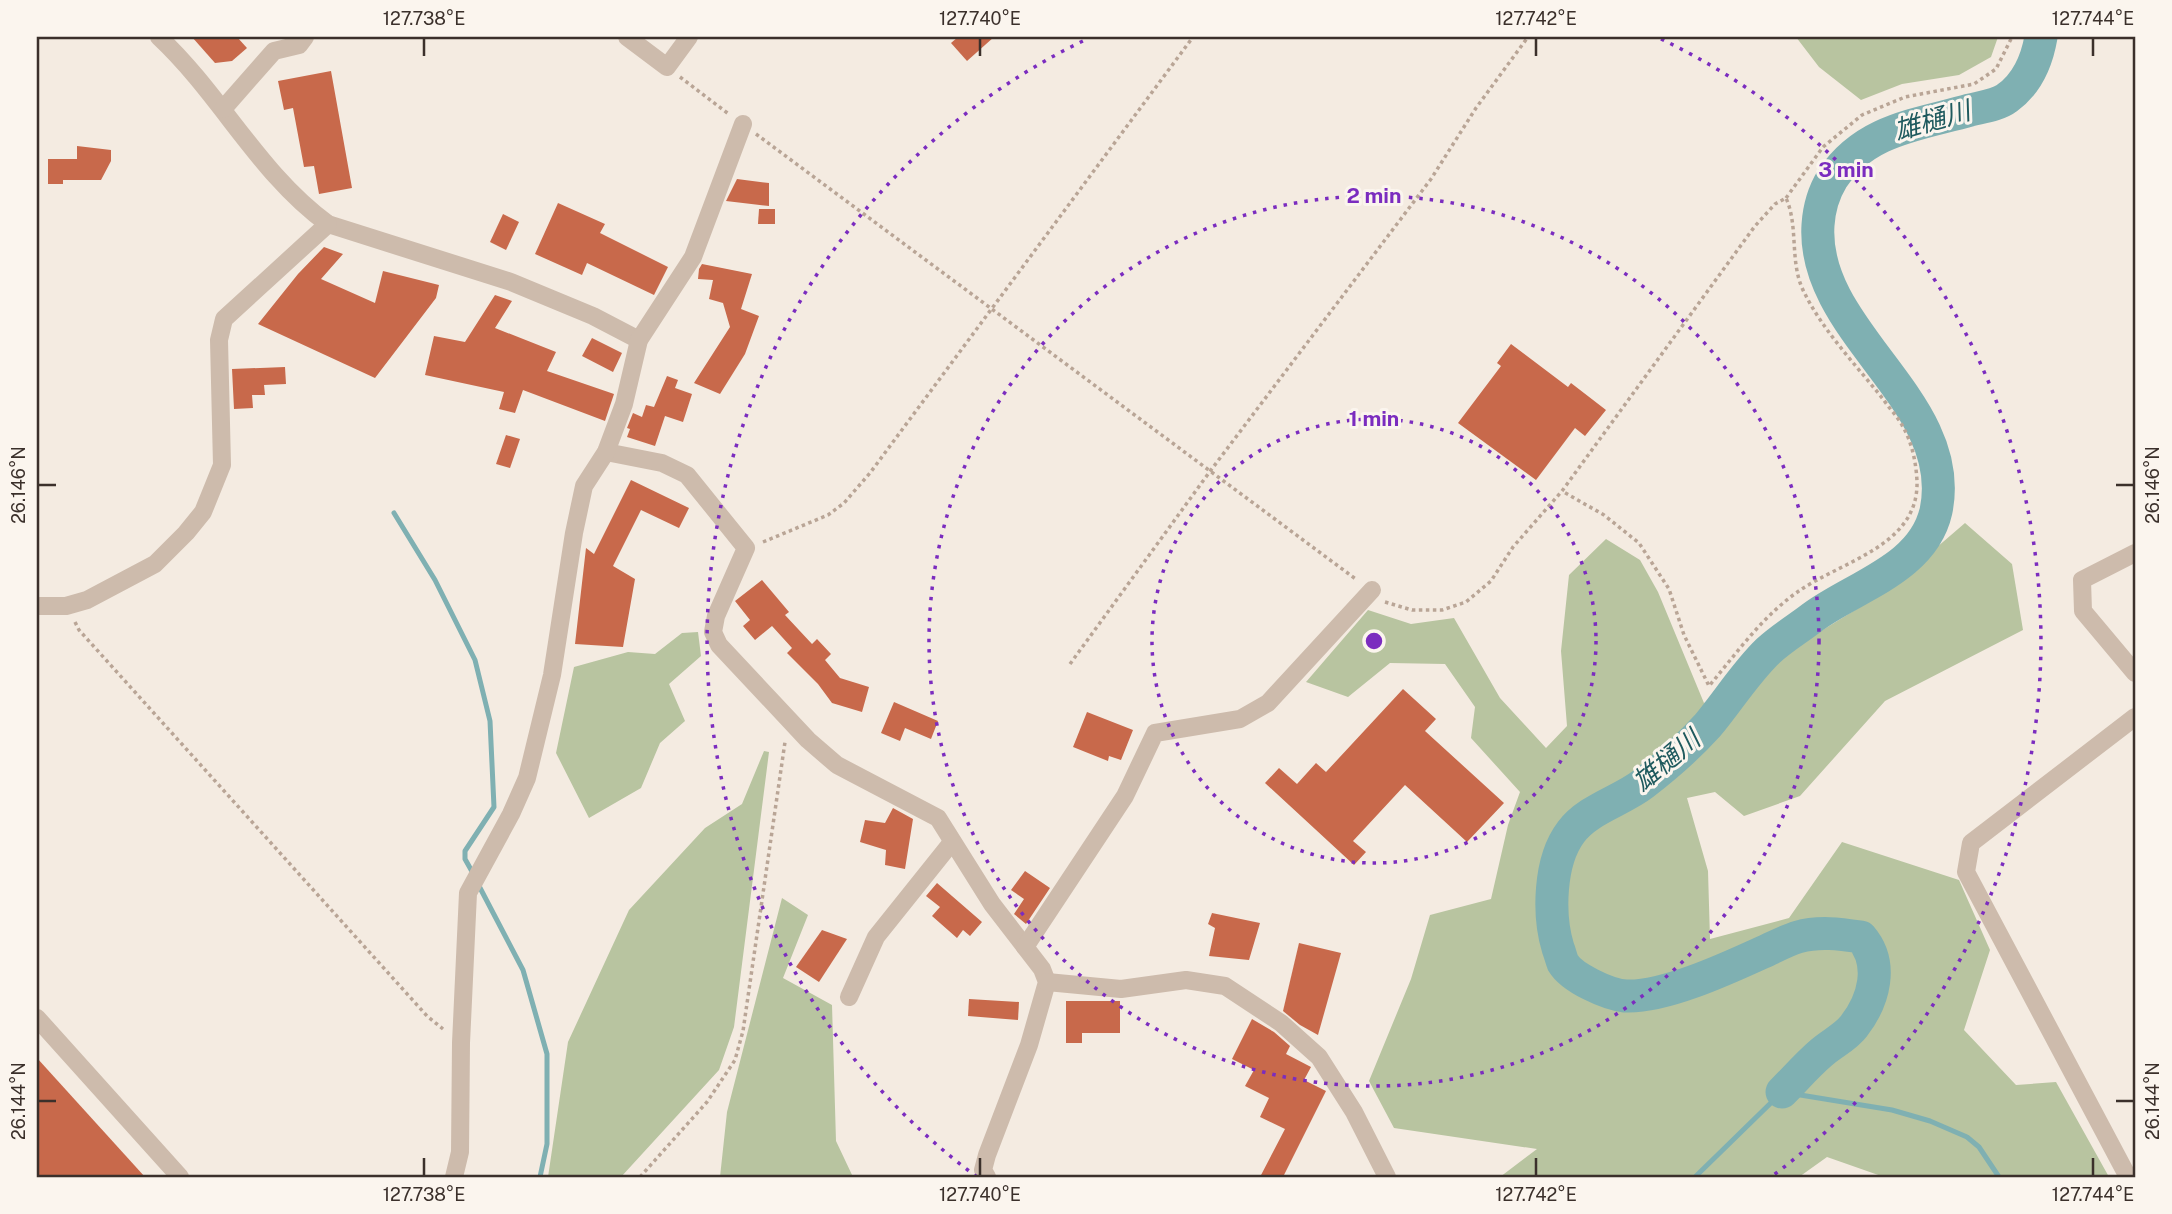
<svg xmlns="http://www.w3.org/2000/svg" width="2172" height="1214" font-family="'Public Sans','Noto Sans JP',sans-serif">
  <style>
    .green { fill: #b8c4a0 }
    .lines { fill: none; stroke-linecap: round; stroke-linejoin: round }
    .stream { stroke: #7fb0b2; stroke-width: 5 }
    .river { stroke: #7fb0b2; stroke-width: 33 }
    .building { fill: #c8694b }
    .path { stroke: #b9a596; stroke-width: 3.5; stroke-dasharray: 3.5 3.5; stroke-linecap: butt }
    .minor { stroke: #cdbbac; stroke-width: 18 }
    .ticks { fill: none; stroke: #3b302b; stroke-width: 2.5 }
    .ring { fill: none; stroke: #7b2cbf; stroke-width: 3.5; stroke-dasharray: 3.5 7 }
    .labels { text-anchor: middle; dominant-baseline: central; stroke-width: 6; stroke-linejoin: round; paint-order: stroke }
    .water-label { font-size: 26px; font-style: italic; fill: #1f5a5e; stroke: #fbf5ee }
    .centre { fill: #7b2cbf; stroke: #fbf5ee; stroke-width: 3.5 }
    .ring-label { font-size: 21px; text-anchor: middle; font-weight: bold; fill: #7b2cbf; stroke: #fbf5ee; stroke-width: 6; stroke-linejoin: round; paint-order: stroke }
    .neatline { fill: none; stroke: #3b302b; stroke-width: 2.5 }
    .ticks-label { font-size: 18px; text-anchor: middle; fill: #3b302b }
  </style>
  <rect width="100%" height="100%" fill="#f4ebe1"/>
  <g class="green">
    <path d="M1796,37H1998L1991,57L1959,75L1902,84L1861,100L1819,67Z"/>
    <path d="M1965,523L2012,564L2023,630L1885,701L1800,796L1744,816L1715,792L1687,798L1708,871L1710,939L1789,918L1842,842L1959,880L1990,950L1964,1030L2016,1085L2056,1082L2109,1177H1884L1827,1157L1799,1177H1500L1537,1149L1394,1128L1369,1081L1411,979L1430,915L1491,899L1508,825L1520,792L1471,738L1475,707L1445,664L1390,663L1348,697L1306,682L1368,610L1411,624L1454,618L1500,698L1546,748L1567,726L1561,651L1569,575L1606,539L1640,560L1658,592L1704,703L1886,591Z"/>
    <path d="M698,632L701,656L669,684L685,721L660,743L641,788L589,818L556,753L574,667L628,652L655,654L682,633Z"/>
    <path d="M764,751L769,752L734,1027L719,1070L621,1177H548L568,1042L629,910L705,828L742,804Z"/>
    <path d="M782,898L808,915L783,978L832,1005L836,1141L853,1177H720L727,1112Z"/>
  </g>
  <g class="lines">
    <g class="stream">
      <path d="M394,513L435,580L475,660L490,721L494,807L465,851V859L474,875"/>
      <path d="M478,884L523,970L547,1054V1144L540,1177"/>
      <path d="M1695,1177L1782,1092L1892,1110L1930,1121L1967,1137L1979,1147L1999,1177"/>
    </g>
    <path class="river" d="M1782,1092C1795,1079 1807,1065 1821,1053C1831,1044 1846,1037 1854,1026C1874,1000 1884,964 1861,937C1840,934 1819,931 1798,937C1785,941 1773,948 1761,953C1726,969 1663,998 1625,996C1607,994 1572,978 1563,963C1561,958 1560,953 1558,948C1548,915 1549,861 1571,832C1588,809 1621,801 1643,784C1665,767 1690,745 1708,725C1728,701 1746,672 1768,651C1782,638 1799,628 1813,617C1855,586 1923,569 1936,511C1959,401 1811,333 1818,225C1819,210 1824,192 1832,179C1865,129 1917,125 1970,110C1982,107 1998,105 2007,98C2028,83 2037,60 2041,37"/>
  </g>
  <g class="building">
    <path d="M192,37H237L247,48L232,61L215,63Z"/>
    <path d="M958,37H994L967,61L951,43Z"/>
    <path d="M331,71L352,188L319,194L314,166L304,167L293,108L284,110L278,81Z"/>
    <path d="M77,146L111,150V161L101,180H63V184H48V159H77Z"/>
    <path d="M737,179L769,183V206L726,201Z"/>
    <path d="M558,203L605,224L600,233L668,267L654,295L587,263L582,275L535,254Z"/>
    <path d="M759,209H775V224H758Z"/>
    <path d="M503,214L519,222L506,250L490,242Z"/>
    <path d="M324,247L343,254L321,279L375,303L383,271L439,285L436,298L375,378L258,324L298,274Z"/>
    <path d="M702,264L752,274L741,309L759,316L745,354L720,394L694,383L730,327L723,303L709,299L713,280L698,279L699,269Z"/>
    <path d="M495,295L512,301L495,328L556,352L547,371L614,394L605,421L523,390L515,413L499,409L504,392L425,375L434,336L465,342Z"/>
    <path d="M592,338L622,353L613,372L582,356Z"/>
    <path d="M1511,344L1568,387L1571,383L1606,410L1585,436L1575,428L1536,480L1458,423L1501,366L1497,363Z"/>
    <path d="M285,367L286,384L264,385L265,395H252L253,408L234,409L232,369Z"/>
    <path d="M667,376L678,380L675,388L692,394L683,422L665,416L655,446L627,437L630,429L627,428L633,413L642,417L646,405L654,407Z"/>
    <path d="M506,435L520,439L510,468L496,464Z"/>
    <path d="M631,480L689,508L679,528L641,510L613,566L635,579L623,647L575,644L586,548L594,554Z"/>
    <path d="M762,580L789,612L785,615L812,644L817,639L831,654L825,660L840,678L869,687L862,712L832,703L818,684L787,653L792,648L772,626L755,640L743,626L750,620L735,601Z"/>
    <path d="M1403,689L1436,719L1425,731L1504,803L1467,842L1405,785L1353,841L1366,852L1354,865L1265,783L1279,768L1297,784L1316,763L1326,772Z"/>
    <path d="M894,702L938,721L931,739L905,728L900,741L881,733Z"/>
    <path d="M1087,712L1133,730L1121,760L1109,756L1108,761L1073,747Z"/>
    <path d="M893,808L913,819L905,869L885,865L886,850L860,842L865,820L885,823Z"/>
    <path d="M1025,871L1050,888L1026,924L1014,914L1024,899L1011,890Z"/>
    <path d="M937,883L982,922L970,936L963,930L957,938L932,916L940,907L926,896Z"/>
    <path d="M1212,913L1260,923L1249,960L1209,956L1215,928L1208,924Z"/>
    <path d="M822,930L847,939L819,982L796,967Z"/>
    <path d="M1299,943L1341,953L1318,1035L1300,1025L1283,1011Z"/>
    <path d="M969,999L1019,1002L1018,1020L968,1016Z"/>
    <path d="M1066,1001H1120V1033H1082V1043H1066Z"/>
    <path d="M1252,1019L1274,1032L1290,1046L1286,1054L1311,1067L1304,1080L1326,1091L1283,1177H1260L1285,1129L1260,1117L1269,1098L1245,1086L1254,1070L1232,1059Z"/>
    <path d="M37,1058L145,1177H37Z"/>
  </g>
  <g class="lines">
    <g class="path">
      <path d="M680,77L730,115"/>
      <path d="M756,134L1357,580"/>
      <path d="M1786,198L1823,147L1862,115L1905,97L1974,84L1996,69L2012,37"/>
      <path d="M763,542L828,515L844,503L870,473L1193,37"/>
      <path d="M1385,602L1412,610H1442L1466,602L1491,581L1513,547L1562,491L1755,226L1775,204L1786,198C1799,227 1789,263 1804,292C1823,331 1856,365 1883,399C1889,408 1897,416 1902,425C1912,442 1916,462 1917,481C1919,547 1840,561 1796,593C1761,618 1736,654 1709,686L1684,635L1669,589L1639,543L1604,515L1562,491"/>
      <path d="M75,622L79,630L427,1016L443,1029"/>
      <path d="M1070,664L1211,470L1431,179L1476,108L1528,37"/>
      <path d="M640,1177L707,1102L735,1060L743,1031L785,742"/>
    </g>
    <g class="minor">
      <path d="M159,37C221,95 259,174 328,224L511,282L593,316L639,340"/>
      <path d="M627,37L667,67L689,37"/>
      <path d="M223,109L274,51L299,45L305,37"/>
      <path d="M606,452L662,463L687,475L746,548L716,616L713,632L719,645L808,740L837,765L938,818L992,904L1042,969L1047,982L1029,1045L987,1155L983,1170L987,1177"/>
      <path d="M2135,553L2082,580L2083,611L2135,673"/>
      <path d="M37,606H66L87,600L155,564L186,533L203,512L222,465L219,340L224,319L328,224"/>
      <path d="M1025,947L1125,796L1155,733L1240,719L1268,703L1372,590"/>
      <path d="M1047,982L1121,989L1186,980L1225,986L1281,1023L1319,1057L1354,1112L1387,1177"/>
      <path d="M849,997L876,937L952,842"/>
      <path d="M37,1018L180,1177"/>
      <path d="M454,1177L460,1152L461,1043L468,893L511,814L527,778L552,675L574,533L584,486L606,452L624,404L639,340L693,257L743,124"/>
      <path d="M2128,1177L1966,872L1971,843L2135,717"/>
    </g>
  </g>
  <path class="ticks" d="M424,38V56M980,38V56M1536,38V56M2093,38V56M38,485H56M2116,485H2134M38,1101H56M2116,1101H2134M424,1158V1176M980,1158V1176M1536,1158V1176M2093,1158V1176"/>
  <g class="ring">
    <circle cx="1374" cy="641" r="222"/>
    <circle cx="1374" cy="641" r="445"/>
    <path d="M977 1177A667 667 0 0 1 1087 39M1661 39A667 667 0 0 1 1771 1177"/>
  </g>
  <g class="labels">
    <g class="water-label">
      <text transform="translate(1932 120) rotate(-16)">雄樋川</text>
      <text transform="translate(1666 760) rotate(-40)">雄樋川</text>
    </g>
  </g>
  <circle cx="1374" cy="641" r="10" class="centre"/>
  <g class="ring-label">
    <text x="1846" y="177">3 min</text>
    <text x="1374" y="203">2 min</text>
    <text x="1374" y="426">1 min</text>
  </g>
  <rect width="2172" height="1214" fill="none" stroke="#fbf5ee" stroke-width="77"/>
  <rect x="38" y="38" width="2096" height="1138" class="neatline"/>
  <g class="ticks-label">
    <text x="424" y="25">127.738°E</text>
    <text x="980" y="25">127.740°E</text>
    <text x="1536" y="25">127.742°E</text>
    <text x="2093" y="25">127.744°E</text>
    <text transform="translate(19 485) rotate(-90)" y="6">26.146°N</text>
    <text transform="translate(2153 485) rotate(-90)" y="6">26.146°N</text>
    <text transform="translate(19 1101) rotate(-90)" y="6">26.144°N</text>
    <text transform="translate(2153 1101) rotate(-90)" y="6">26.144°N</text>
    <text x="424" y="1201">127.738°E</text>
    <text x="980" y="1201">127.740°E</text>
    <text x="1536" y="1201">127.742°E</text>
    <text x="2093" y="1201">127.744°E</text>
  </g>
</svg>
